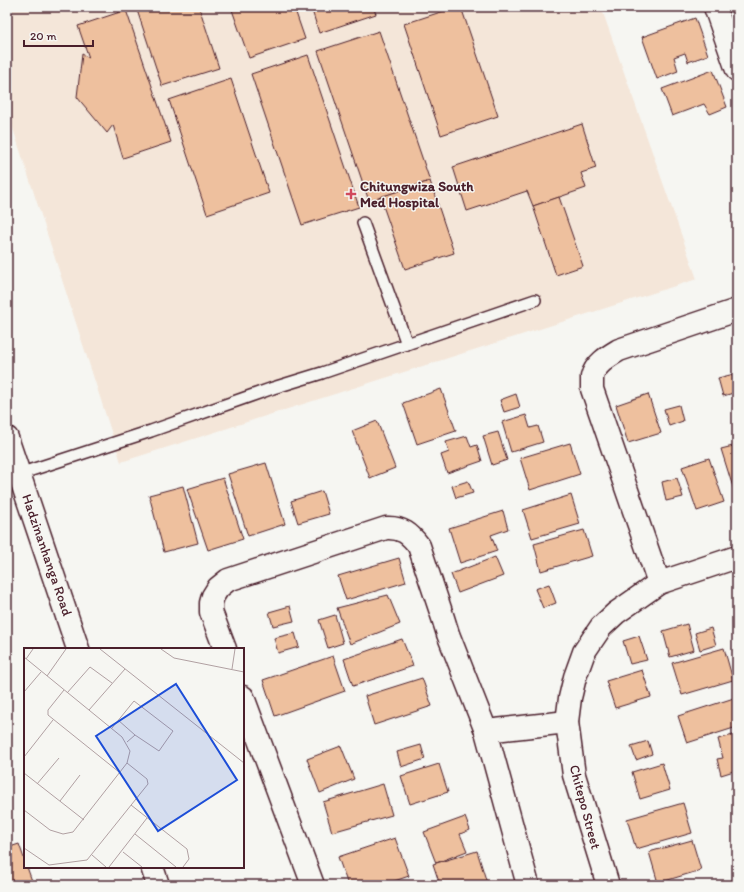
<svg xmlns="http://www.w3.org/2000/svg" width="744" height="892" font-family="Itim,sans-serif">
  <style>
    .built { fill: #f4e6d9 }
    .building { fill: #eec09e; stroke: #4a1f2b }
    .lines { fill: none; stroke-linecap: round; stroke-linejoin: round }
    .lane-casing { stroke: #4a1f2b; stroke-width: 14 }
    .street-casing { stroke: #4a1f2b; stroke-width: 25 }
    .secondary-casing { stroke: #4a1f2b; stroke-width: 25 }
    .lane { stroke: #f6f6f2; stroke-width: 11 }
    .street { stroke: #f6f6f2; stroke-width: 22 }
    .secondary { stroke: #f6f6f2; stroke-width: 22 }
    .poi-dot { fill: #d1495b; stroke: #f6f6f2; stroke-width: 1.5 }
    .labels { text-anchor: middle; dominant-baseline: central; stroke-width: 3; stroke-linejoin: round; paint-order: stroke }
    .poi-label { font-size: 14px; font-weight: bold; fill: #4a1f2b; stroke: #f6f6f2; text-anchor: start }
    .street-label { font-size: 14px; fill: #4a1f2b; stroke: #f6f6f2 }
    .inset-road { fill: none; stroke: #b1a0a2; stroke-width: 1 }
    .view { fill: #1d4ed8; fill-opacity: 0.15; stroke: #1d4ed8; stroke-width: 2 }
    .inset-edge { fill: none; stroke: #4a1f2b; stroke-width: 2 }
  </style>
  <rect width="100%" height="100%" fill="#f6f6f2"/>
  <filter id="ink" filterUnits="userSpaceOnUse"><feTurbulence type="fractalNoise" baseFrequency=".025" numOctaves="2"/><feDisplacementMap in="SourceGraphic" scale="8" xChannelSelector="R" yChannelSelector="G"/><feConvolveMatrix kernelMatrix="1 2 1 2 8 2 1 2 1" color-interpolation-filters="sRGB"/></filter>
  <g filter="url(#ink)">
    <path class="built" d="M7,7H601L697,279L121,462L7,110Z"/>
    <g class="building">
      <path d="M136,7H199L219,68L162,86Z"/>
      <path d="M231,7H294L305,39L249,58Z"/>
      <path d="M311,7H373L376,14L319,33Z"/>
      <path d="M456,7H461L498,116L441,135L404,24Z"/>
      <path d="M126,10L171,142L123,158L113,125L107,133L77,97L82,54L89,58L78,26Z"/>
      <path d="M695,18L708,55L688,62L685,53L674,57L678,71L657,79L642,37Z"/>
      <path d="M379,31L430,181L369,201L318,51Z"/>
      <path d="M308,55L359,207L302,225L251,74Z"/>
      <path d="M713,70L727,107L710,114L704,104L672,116L662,89Z"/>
      <path d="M231,79L269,193L207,214L169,100Z"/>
      <path d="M582,124L596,168L581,173L586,188L533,206L527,191L467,211L453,167Z"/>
      <path d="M430,181L454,253L405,269L380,197Z"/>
      <path d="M559,197L583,266L556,275L533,206Z"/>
      <path d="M734,374L737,383V392L723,396L718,378Z"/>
      <path d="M441,389L456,431L417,444L403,403Z"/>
      <path d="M516,394L520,407L504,412L500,400Z"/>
      <path d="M648,394L661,433L628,443L616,405Z"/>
      <path d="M679,405L683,421L669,426L664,409Z"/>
      <path d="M526,415L530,428L538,426L543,442L511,452L502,422Z"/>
      <path d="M377,421L395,468L370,478L352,431Z"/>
      <path d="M498,432L507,460L492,465L483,436Z"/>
      <path d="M467,436L471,447L477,445L482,461L447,473L441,455L449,452L446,442Z"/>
      <path d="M570,443L580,474L530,490L520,458Z"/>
      <path d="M737,445V500L721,449Z"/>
      <path d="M709,458L724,502L697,511L682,467Z"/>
      <path d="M266,463L285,524L248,536L228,474Z"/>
      <path d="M223,478L243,539L208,550L187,489Z"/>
      <path d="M677,478L683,497L666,501L662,482Z"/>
      <path d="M468,481L473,493L456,498L452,486Z"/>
      <path d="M183,486L198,543L164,552L149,495Z"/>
      <path d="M322,491L329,514L298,523L291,501Z"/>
      <path d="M571,495L580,524L532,538L523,510Z"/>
      <path d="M503,511L508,529L491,535L497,551L460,563L449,528Z"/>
      <path d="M584,530L592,556L541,571L534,544Z"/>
      <path d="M495,557L503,576L458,593L451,574Z"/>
      <path d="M399,558L406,582L346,600L338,576Z"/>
      <path d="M549,584L556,603L543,608L535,589Z"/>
      <path d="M388,595L400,624L350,644L337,608Z"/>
      <path d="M290,606L294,621L273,626L269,612Z"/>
      <path d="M335,615L343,643L328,648L319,620Z"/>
      <path d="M687,624L694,650L670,657L663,631Z"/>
      <path d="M711,628L716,645L700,650L695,633Z"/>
      <path d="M295,633L299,647L278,653L274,638Z"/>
      <path d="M639,636L647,660L630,664L623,641Z"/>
      <path d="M402,639L413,666L353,686L344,659Z"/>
      <path d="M724,648L733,680L682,695L672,663Z"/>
      <path d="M333,656L345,691L275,716L263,680Z"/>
      <path d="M642,670L651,697L615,708L606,681Z"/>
      <path d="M422,678L432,706L374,725L365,696Z"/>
      <path d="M737,697V727L687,743L678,716Z"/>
      <path d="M737,734V770L721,775L717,759L723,758L718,739Z"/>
      <path d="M648,741L652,754L636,760L631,746Z"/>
      <path d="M421,745L425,759L401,767L397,752Z"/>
      <path d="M341,746L354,779L320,793L307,759Z"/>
      <path d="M662,763L670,790L640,799L632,772Z"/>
      <path d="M439,764L448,792L410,804L401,776Z"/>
      <path d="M383,784L392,815L332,832L323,802Z"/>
      <path d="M737,786V808L731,788Z"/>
      <path d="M683,803L692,833L636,849L627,819Z"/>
      <path d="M465,817L470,830L460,834L467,851L436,863L424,832Z"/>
      <path d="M395,838L409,876L383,885H348L338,857Z"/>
      <path d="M692,840L701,870L658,883L649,852Z"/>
      <path d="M19,844L25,861V867H27L32,881L20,885H7V848Z"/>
      <path d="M477,851L487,883L481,885H440L433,864Z"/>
    </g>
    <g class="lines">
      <g class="lane-casing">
        <g id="lane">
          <path d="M363,223L407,344"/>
          <path d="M19,474L151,431L273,388L322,373L535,300"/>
        </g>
      </g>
      <g class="street-casing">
        <g id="street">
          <path d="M715,7L737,70"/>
          <path d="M659,583L592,389C592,385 592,380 592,377C595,364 609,356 619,350L737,310"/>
          <path d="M225,649L211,612V603L213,596L218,588L228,580L386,528C402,527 410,534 419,546L443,618L448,634L486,731L567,722"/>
          <path d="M243,697L313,885"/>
          <path d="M486,731L528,885"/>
          <path d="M608,885L574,775L567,722L570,698L575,677L584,652L601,627L616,613L659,583L737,557"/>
        </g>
      </g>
      <g class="secondary-casing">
        <g id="secondary">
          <path d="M7,438L78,649"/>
          <path d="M152,867L158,885"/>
        </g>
      </g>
      <use href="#lane" class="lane"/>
      <use href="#street" class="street"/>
      <use href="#secondary" class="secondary"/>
    </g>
  </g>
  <path class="poi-dot" d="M349 188h4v4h4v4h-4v4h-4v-4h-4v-4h4z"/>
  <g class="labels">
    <g class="poi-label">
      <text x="360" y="186">Chitungwiza South<tspan x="360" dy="16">Med Hospital</tspan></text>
    </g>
    <g class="street-label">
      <text transform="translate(47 555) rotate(71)">Hadzinanhanga Road</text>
      <text transform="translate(585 807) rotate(75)">Chitepo Street</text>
    </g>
  </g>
  <g transform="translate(24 648)">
    <rect width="220" height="220" fill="#f6f6f2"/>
    <path class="inset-road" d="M76,1L220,115M137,1L150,10L220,24M0,9L98,89L106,103L103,115L49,184L39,186L26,182L0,162M2,11L9,1M208,21L211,1M23,28L42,1M40,42L24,62V67L95,124M0,44L17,24M43,45L66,19L88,35M65,62L101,21M94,72L111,87M88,80L110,53L149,83L135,103L111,87L103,94M0,109L29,72M0,125L60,172M13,136L35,110M36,153L56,127M107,157L163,201L165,211L159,219M111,186L152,219M0,200L25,217L63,212L124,136L123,131L103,115M99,204L118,219M68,207L82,219M85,219L123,170"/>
    <path class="view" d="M152,36L213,132L134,183L72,88Z"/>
    <rect width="220" height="220" class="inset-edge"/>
  </g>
  <rect width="744" height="892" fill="none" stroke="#f6f6f2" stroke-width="24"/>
  <rect x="12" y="12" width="720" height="868" fill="none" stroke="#4a1f2b" stroke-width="1.5" filter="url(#ink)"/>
  <path d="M24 40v6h69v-6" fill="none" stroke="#4a1f2b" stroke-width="2"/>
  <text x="30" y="40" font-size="12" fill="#4a1f2b" stroke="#f6f6f2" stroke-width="3" paint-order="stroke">20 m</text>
</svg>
